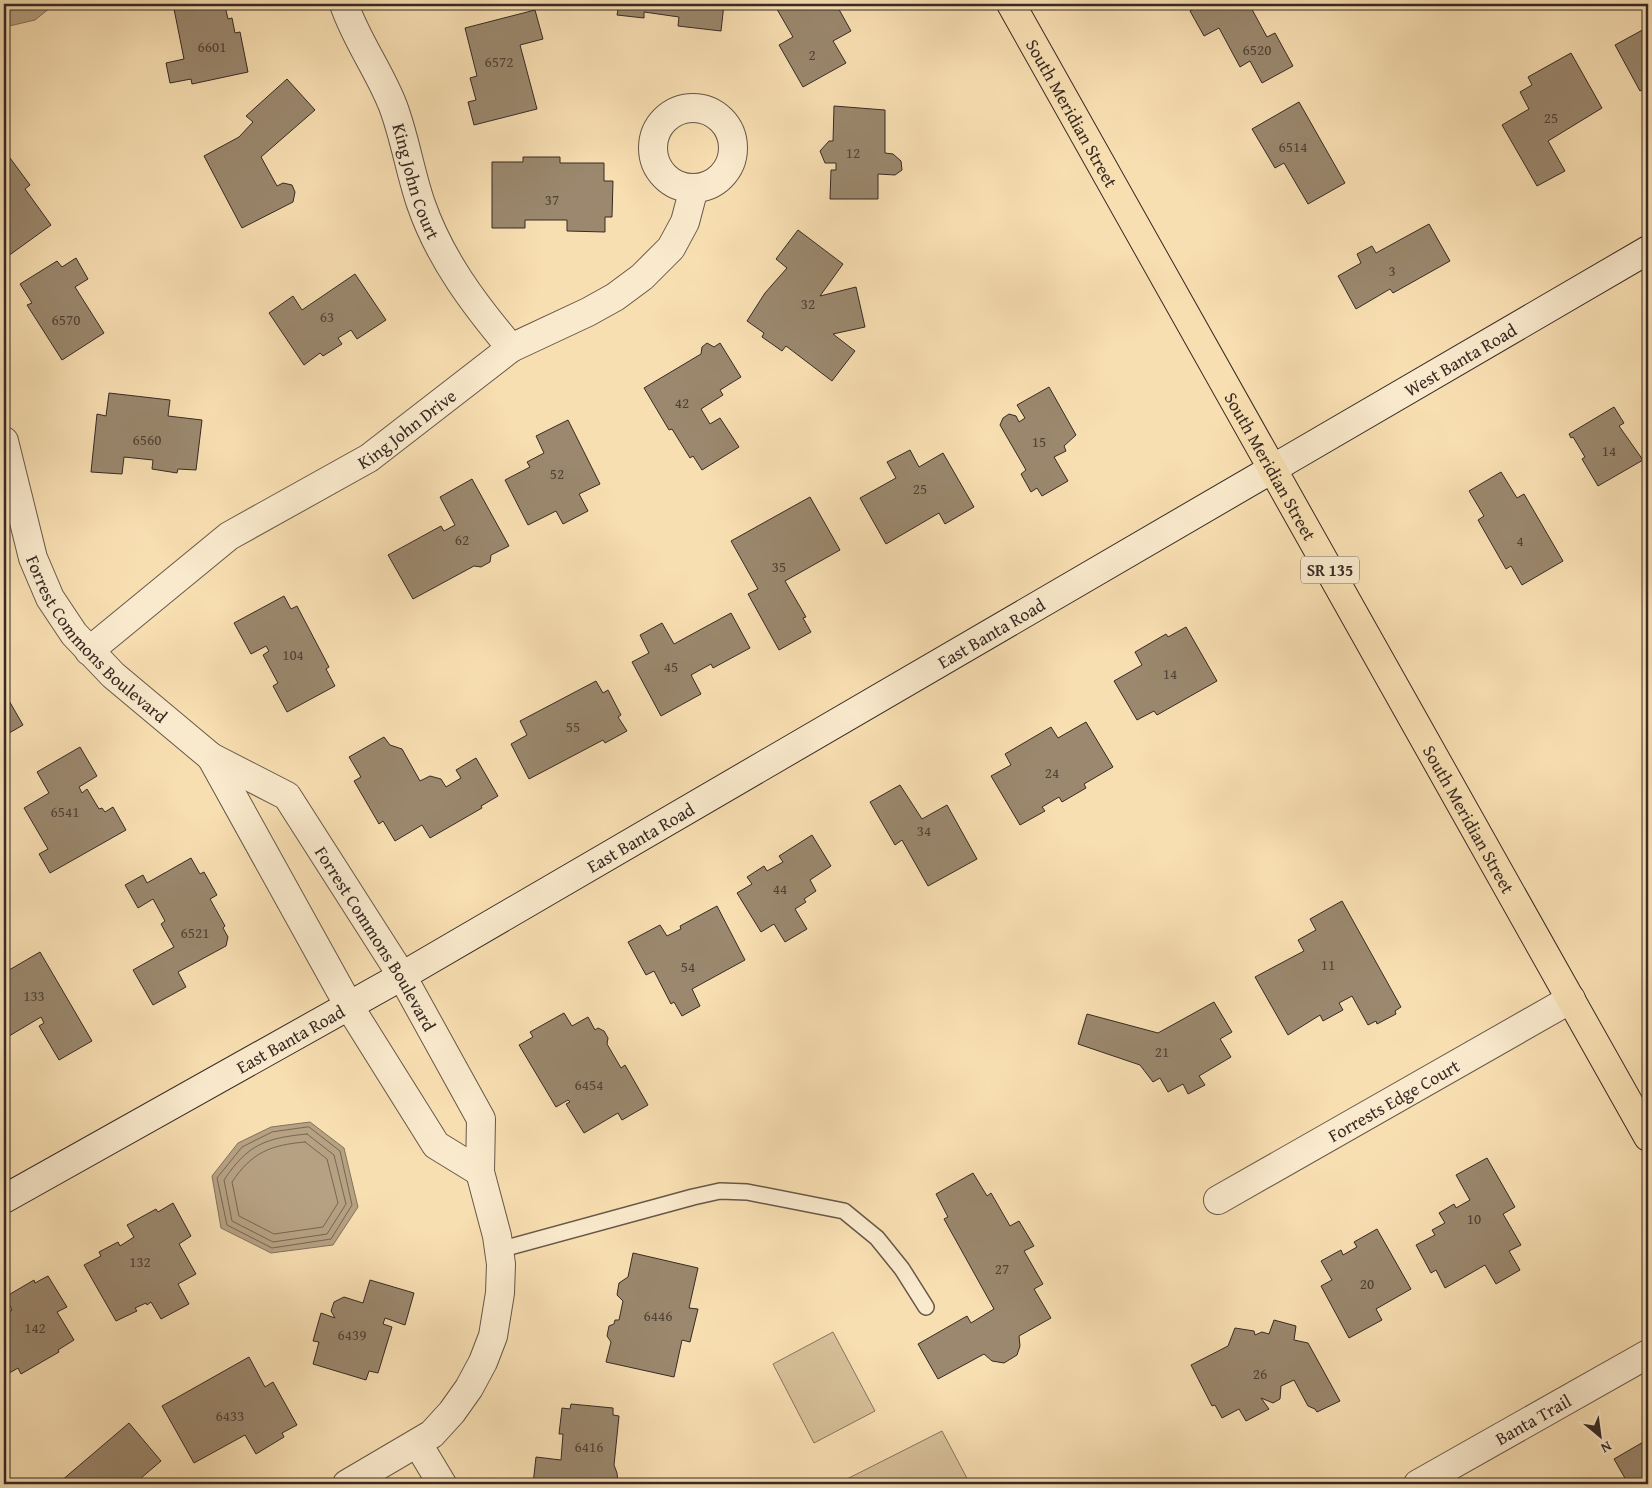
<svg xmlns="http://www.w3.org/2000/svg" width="1652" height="1488" font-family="'Gentium Book Plus',serif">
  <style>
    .green { fill: #d7c09a; stroke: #87755f }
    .water { fill: #b6a182; stroke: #83715c }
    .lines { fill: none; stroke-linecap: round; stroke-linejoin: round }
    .shore { stroke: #766653; stroke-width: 1 }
    .building { fill: #9b886e; stroke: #372a24 }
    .lane-casing { stroke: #675748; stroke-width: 18 }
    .street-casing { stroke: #675748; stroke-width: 30 }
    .secondary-casing { stroke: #372a24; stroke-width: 30 }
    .primary-casing { stroke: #372a24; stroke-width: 30 }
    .lane { stroke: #faeacd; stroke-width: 15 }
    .street { stroke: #faeacd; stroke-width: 28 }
    .secondary { stroke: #faeacd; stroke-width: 28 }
    .primary { stroke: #f8dfb2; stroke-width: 28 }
    .labels { text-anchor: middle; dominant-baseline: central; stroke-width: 4; stroke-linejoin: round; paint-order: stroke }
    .number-label { font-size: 15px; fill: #504236 }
    .shield { fill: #faeacd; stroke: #726457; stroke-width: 1 }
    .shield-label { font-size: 16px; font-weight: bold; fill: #372a24 }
    .street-label { font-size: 18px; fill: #372a24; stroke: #faeacd }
  </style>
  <rect width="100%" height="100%" fill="#f8dfb2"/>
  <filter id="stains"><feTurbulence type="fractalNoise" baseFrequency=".004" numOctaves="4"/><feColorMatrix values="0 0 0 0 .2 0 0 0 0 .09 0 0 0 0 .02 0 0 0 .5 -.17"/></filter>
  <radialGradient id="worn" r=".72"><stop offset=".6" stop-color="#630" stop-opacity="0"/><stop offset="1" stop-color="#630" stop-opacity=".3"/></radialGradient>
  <g class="green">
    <path d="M833,1332L875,1411L814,1443L773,1364Z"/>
    <path d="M942,1431L970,1484H837Z"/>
  </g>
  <g class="water">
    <path d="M4,4H55L35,20L5,27Z"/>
    <path d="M310,1122L344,1148L358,1207L333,1245L271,1253L221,1228L212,1176L238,1143L271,1127Z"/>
  </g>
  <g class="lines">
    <g class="shore">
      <path d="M309,1127L340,1151L352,1205L331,1239L272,1248L227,1225L217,1178L242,1147L272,1132Z"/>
      <path d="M307,1134L334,1155L346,1204L327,1234L273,1242L232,1221L224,1180C248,1144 266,1138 307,1134Z"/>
      <path d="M305,1142L327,1159L338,1203L323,1227L274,1234L239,1216L232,1182C252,1152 271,1145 305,1142Z"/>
    </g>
  </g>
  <g class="building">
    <path d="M173,4H235L225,6L228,19L232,18L235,33L240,32L248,72L192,84L191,79L170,83L166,63L184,59Z"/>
    <path d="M619,4H724L721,31L678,26L679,17L644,12V18L617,15Z"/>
    <path d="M774,4H836L851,31L833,41L846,63L803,87L779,45L793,37Z"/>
    <path d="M1204,4H1249L1267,37L1275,33L1293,66L1262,83L1250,61L1240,67L1219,28L1204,36L1190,11Z"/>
    <path d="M535,10L543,39L520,45L537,109L474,125L468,102L476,100L470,78L477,76L465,28Z"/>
    <path d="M1648,27V86L1640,91L1615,45Z"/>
    <path d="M1571,53L1602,108L1548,141L1565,171L1537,186L1502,125L1529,109L1520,92L1532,85L1528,77Z"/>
    <path d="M287,79L315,110L261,157L277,186L283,183L292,185L295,192L293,202L242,228L204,156L239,137L253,122L246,116Z"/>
    <path d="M1299,102L1345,183L1308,204L1284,163L1275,168L1252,129Z"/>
    <path d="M834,106L885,110V153L893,154L901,161L902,170L895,175L878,174V199H830L831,170H836V163H825L820,151L829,141H833Z"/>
    <path d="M523,157H560V163H604V181H613L612,217H605V232L567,231V220H525V228H492V162H523Z"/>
    <path d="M10,158L30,185L25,189L51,225L4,259V163Z"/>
    <path d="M1429,224L1450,261L1393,293L1390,289L1356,309L1338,276L1361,263L1357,254L1372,246L1376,253Z"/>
    <path d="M798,230L843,264L820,296L856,287L865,327L833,334L855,351L832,381L786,346L782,351L762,337L764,333L747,321L765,293L787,268L776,259Z"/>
    <path d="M76,258L88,279L75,287L104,333L62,360L27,305L32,303L20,284L57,261L62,267Z"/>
    <path d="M355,274L386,320L357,339L351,330L338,338L342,344L323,356L320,353L304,365L269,313L293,296L302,310Z"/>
    <path d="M707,343L714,347L720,343L741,377L720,390L723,395L701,409L710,424L720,418L739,447L702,470L693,456L690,458L672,429L669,430L644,388L701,354L702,347Z"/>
    <path d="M1049,387L1076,435L1064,446L1066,451L1054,457L1068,481L1042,496L1037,488L1031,492L1021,474L1026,470L1000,425L1003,418L1009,414L1016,416L1019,422L1025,418L1017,405Z"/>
    <path d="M109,393L170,400L168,416L202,420L196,470L178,469L177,473L152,469L153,460L124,457L122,474L91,472L97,414L106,416Z"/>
    <path d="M1614,407L1624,423L1619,426L1643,460L1598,486L1582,459L1585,457L1573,437L1571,438L1569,434Z"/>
    <path d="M568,420L600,484L579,494L588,511L563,524L556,511L528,525L505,480L530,467L527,462L544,453L536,436Z"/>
    <path d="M910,450L919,467L943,453L974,507L945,524L939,513L886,544L860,498L896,478L887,462Z"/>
    <path d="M1501,472L1517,498L1524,494L1563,561L1522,585L1511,566L1506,569L1478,520L1484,516L1469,491Z"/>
    <path d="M472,479L509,546L491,555L490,562L481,567L474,566L413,599L388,555L441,526L444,531L455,525L440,497Z"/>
    <path d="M810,497L840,550L785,581L806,617L803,618L811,632L779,650L748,594L758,589L731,541Z"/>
    <path d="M284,596L291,609L297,606L329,667L326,669L335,686L287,712L273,686L278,683L263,655L269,651L266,646L251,654L234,623Z"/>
    <path d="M731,613L750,648L713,668L711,664L691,675L701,694L661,716L632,662L649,653L640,635L662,623L674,644Z"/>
    <path d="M1186,627L1217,681L1157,715L1154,711L1137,720L1114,681L1142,665L1135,652L1166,634L1168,637Z"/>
    <path d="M596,681L603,693L608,690L621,715L618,717L627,731L605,743L603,740L529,779L511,744L527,735L520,721Z"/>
    <path d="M4,692L23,725L4,736Z"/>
    <path d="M1086,722L1113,767L1084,784L1086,788L1062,802L1059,797L1042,807L1045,811L1020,825L991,776L1011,765L1005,754L1051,727L1058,738Z"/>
    <path d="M384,737L390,745L402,749L420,781L430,776L441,779L446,787L461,778L456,770L476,758L498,796L481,806L482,808L430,838L422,825L395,841L383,821L379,824L354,781L361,777L349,757Z"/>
    <path d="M80,747L97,776L79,787L82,793L87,789L99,809L102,808L105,812L113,807L126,830L50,873L39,854L48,849L24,808L49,793L37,772Z"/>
    <path d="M900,785L922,819L947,805L977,859L928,886L902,840L895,845L870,802Z"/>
    <path d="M812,835L831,866L810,880L816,891L804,899L806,902L795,909L807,929L785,942L774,924L761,932L737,893L752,884L747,877L764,866L767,871L783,862L779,856Z"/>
    <path d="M191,858L200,874L204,872L217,895L210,899L225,926L223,928L228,937L226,946L178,972L186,987L153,1005L133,970L174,947L161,924L165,921L153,899L138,908L125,885L143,875L147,883Z"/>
    <path d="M1342,901L1401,1007L1395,1011L1396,1014L1377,1024L1376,1021L1368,1025L1352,996L1339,1003L1343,1010L1323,1021L1320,1015L1288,1035L1255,977L1304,951L1298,940L1316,930L1310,919Z"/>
    <path d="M717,906L745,960L692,989L700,1006L682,1016L674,1002L671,1004L654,971L646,975L628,942L660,925L667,936L681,929L680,926Z"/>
    <path d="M40,952L92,1041L59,1060L39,1026L44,1023L41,1017L4,1039V973Z"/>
    <path d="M1214,1002L1232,1032L1220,1039L1231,1057L1199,1076L1205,1085L1188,1094L1183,1084L1168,1092L1160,1078L1153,1082L1140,1065L1078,1044L1087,1014L1158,1033Z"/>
    <path d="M564,1013L572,1026L588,1017L595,1030L598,1028L604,1031L608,1038L607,1044L621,1068L625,1065L648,1105L622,1120L618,1113L584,1133L566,1104L570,1102L568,1100L556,1107L519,1045L533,1037L530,1032Z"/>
    <path d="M1487,1158L1515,1207L1503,1214L1521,1245L1509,1251L1520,1270L1496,1284L1485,1265L1445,1288L1436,1270L1431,1273L1416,1245L1435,1235L1432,1230L1445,1223L1439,1213L1454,1204L1456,1208L1470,1200L1456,1175Z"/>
    <path d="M973,1173L987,1196L991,1193L1010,1226L1019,1221L1034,1246L1024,1251L1043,1284L1034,1289L1051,1318L1019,1336L1020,1346L1017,1355L1004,1363L992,1361L984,1354L938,1379L918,1344L967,1316L971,1323L994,1309L944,1219L948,1217L936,1194Z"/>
    <path d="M173,1203L191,1236L179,1244L196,1274L178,1284L189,1304L161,1319L151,1302L147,1305L146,1303L135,1308L137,1311L116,1321L84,1265L101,1256L99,1252L118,1242L120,1246L134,1237L127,1225L156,1209L158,1212Z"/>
    <path d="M1377,1229L1411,1289L1376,1309L1382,1320L1349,1338L1321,1286L1332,1280L1321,1261L1341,1250L1343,1255L1357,1247L1354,1242Z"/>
    <path d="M633,1253L698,1268L689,1308L698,1309L690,1342L682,1340L674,1377L606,1362L611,1342L607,1336L609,1326L614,1324L615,1320H619L623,1301L617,1295L619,1283L628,1277Z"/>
    <path d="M48,1276L67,1307L57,1312L74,1340L58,1350L59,1352L21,1374L18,1368L4,1376V1315L12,1310L5,1297L34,1280L35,1283Z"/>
    <path d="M370,1280L414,1293L405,1325L385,1318L383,1324L392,1327L378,1373L369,1371L366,1380L313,1364L319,1342L313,1341L321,1313L335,1318L331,1311L334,1302L344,1297L363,1303Z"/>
    <path d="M1274,1320L1296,1326L1294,1340L1308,1343L1340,1401L1317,1412L1315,1409L1308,1406L1294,1380L1281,1386L1280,1399L1273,1403L1261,1398L1269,1409L1246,1421L1239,1409L1222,1418L1215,1405L1212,1406L1191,1365L1228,1346L1235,1328L1254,1331L1255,1335L1262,1332L1269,1334Z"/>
    <path d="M249,1357L265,1387L273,1382L297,1425L282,1433L284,1437L256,1454L245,1435L194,1463L162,1406Z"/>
    <path d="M571,1404L613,1408V1415L619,1416L614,1465L617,1473L618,1483L615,1484H533L536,1457L561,1460L563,1434H559L562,1408L570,1409Z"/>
    <path d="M129,1423L161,1461L134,1484L129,1479L123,1484H64L61,1481Z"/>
    <path d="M1645,1441L1648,1447V1484H1619L1626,1480L1614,1459Z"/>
  </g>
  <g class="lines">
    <g class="lane-casing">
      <path id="lane" d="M499,1250L693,1197L720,1191L747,1192L844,1211L877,1238L902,1269L926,1307"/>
    </g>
    <g class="street-casing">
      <g id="street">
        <path id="s1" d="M344,4C356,40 379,70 393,106C405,138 410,172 421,204C440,259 474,304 511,348"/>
        <circle cx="693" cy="148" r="40"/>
        <path id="s2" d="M4,441L33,558L50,598L74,634L113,675L211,757L287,796L402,976L481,1119L480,1172L497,1236L501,1264L500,1293L493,1336L483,1362L469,1388L452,1412L432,1434L347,1484"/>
        <path id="s3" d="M89,651L229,536L369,458L511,348L588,312L615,297L642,277L671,248L685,222L694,188"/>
        <path d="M211,757L349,1006L436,1145L480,1172"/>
        <path id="s4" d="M1218,1200L1571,999"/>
        <path d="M418,1444L442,1484"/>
        <path id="s5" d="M1418,1484L1648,1354"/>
      </g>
    </g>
    <g class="secondary-casing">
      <g id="secondary">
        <path id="s6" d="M4,1199L402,976L1648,250"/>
      </g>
    </g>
    <g class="primary-casing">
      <g id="primary">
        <path id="s7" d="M1011,4L1648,1137"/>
      </g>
    </g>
    <use href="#lane" class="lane"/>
    <use href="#street" class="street"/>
    <use href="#secondary" class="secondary"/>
    <use href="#primary" class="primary"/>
  </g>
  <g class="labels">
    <g class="number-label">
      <text x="212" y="46">6601</text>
      <text x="1257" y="49">6520</text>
      <text x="812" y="54">2</text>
      <text x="499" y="61">6572</text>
      <text x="1551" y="117">25</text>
      <text x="1293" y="146">6514</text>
      <text x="853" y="152">12</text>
      <text x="552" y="199">37</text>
      <text x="1392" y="270">3</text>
      <text x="808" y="303">32</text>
      <text x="327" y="316">63</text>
      <text x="66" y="319">6570</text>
      <text x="682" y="402">42</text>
      <text x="147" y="439">6560</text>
      <text x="1039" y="441">15</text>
      <text x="1609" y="450">14</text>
      <text x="557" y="473">52</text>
      <text x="920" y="488">25</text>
      <text x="462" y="539">62</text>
      <text x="1520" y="540">4</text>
      <text x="779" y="566">35</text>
      <text x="293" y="654">104</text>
      <text x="671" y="666">45</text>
      <text x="1170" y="673">14</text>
      <text x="573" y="726">55</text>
      <text x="1052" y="772">24</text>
      <text x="65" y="811">6541</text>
      <text x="924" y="830">34</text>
      <text x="780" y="888">44</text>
      <text x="195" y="932">6521</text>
      <text x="1328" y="964">11</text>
      <text x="688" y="966">54</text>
      <text x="34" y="995">133</text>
      <text x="1162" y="1051">21</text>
      <text x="589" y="1084">6454</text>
      <text x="1474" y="1218">10</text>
      <text x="140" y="1261">132</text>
      <text x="1002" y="1268">27</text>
      <text x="1367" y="1283">20</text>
      <text x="658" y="1315">6446</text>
      <text x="35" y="1327">142</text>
      <text x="352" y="1334">6439</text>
      <text x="1260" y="1373">26</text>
      <text x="230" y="1415">6433</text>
      <text x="589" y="1446">6416</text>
    </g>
    <rect class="shield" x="1301" y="556.5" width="58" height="27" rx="4"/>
    <g class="shield-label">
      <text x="1330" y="570">SR 135</text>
    </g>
    <g class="street-label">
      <text stroke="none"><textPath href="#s7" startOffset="125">South Meridian Street</textPath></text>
      <text stroke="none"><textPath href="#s1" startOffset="192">King John Court</textPath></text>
      <text stroke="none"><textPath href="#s6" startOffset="1681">West Banta Road</textPath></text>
      <text stroke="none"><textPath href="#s3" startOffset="389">King John Drive</textPath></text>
      <text stroke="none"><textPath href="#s7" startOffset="530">South Meridian Street</textPath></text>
      <text stroke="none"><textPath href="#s6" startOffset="1138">East Banta Road</textPath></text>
      <text stroke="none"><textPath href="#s2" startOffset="225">Forrest Commons Boulevard</textPath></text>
      <text stroke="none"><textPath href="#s7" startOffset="935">South Meridian Street</textPath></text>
      <text stroke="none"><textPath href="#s6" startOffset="732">East Banta Road</textPath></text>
      <text stroke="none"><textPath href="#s2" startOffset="645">Forrest Commons Boulevard</textPath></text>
      <text stroke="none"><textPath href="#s6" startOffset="328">East Banta Road</textPath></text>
      <text stroke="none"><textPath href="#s4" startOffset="202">Forrests Edge Court</textPath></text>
      <text stroke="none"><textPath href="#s5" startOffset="132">Banta Trail</textPath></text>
    </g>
  </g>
  <rect width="1652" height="1488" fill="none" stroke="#f8dfb2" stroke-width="20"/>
  <rect x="5" y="5" width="1642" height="1478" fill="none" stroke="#372a24" stroke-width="2.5"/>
  <rect x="10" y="10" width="1632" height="1468" fill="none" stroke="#372a24"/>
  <g transform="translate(1600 1436) rotate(151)" stroke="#faeacd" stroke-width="4" paint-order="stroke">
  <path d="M0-4L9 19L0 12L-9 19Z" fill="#372a24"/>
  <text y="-8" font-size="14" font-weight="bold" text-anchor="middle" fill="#372a24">N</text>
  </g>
  <rect width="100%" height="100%" filter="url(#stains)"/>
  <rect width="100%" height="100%" fill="url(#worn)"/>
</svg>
